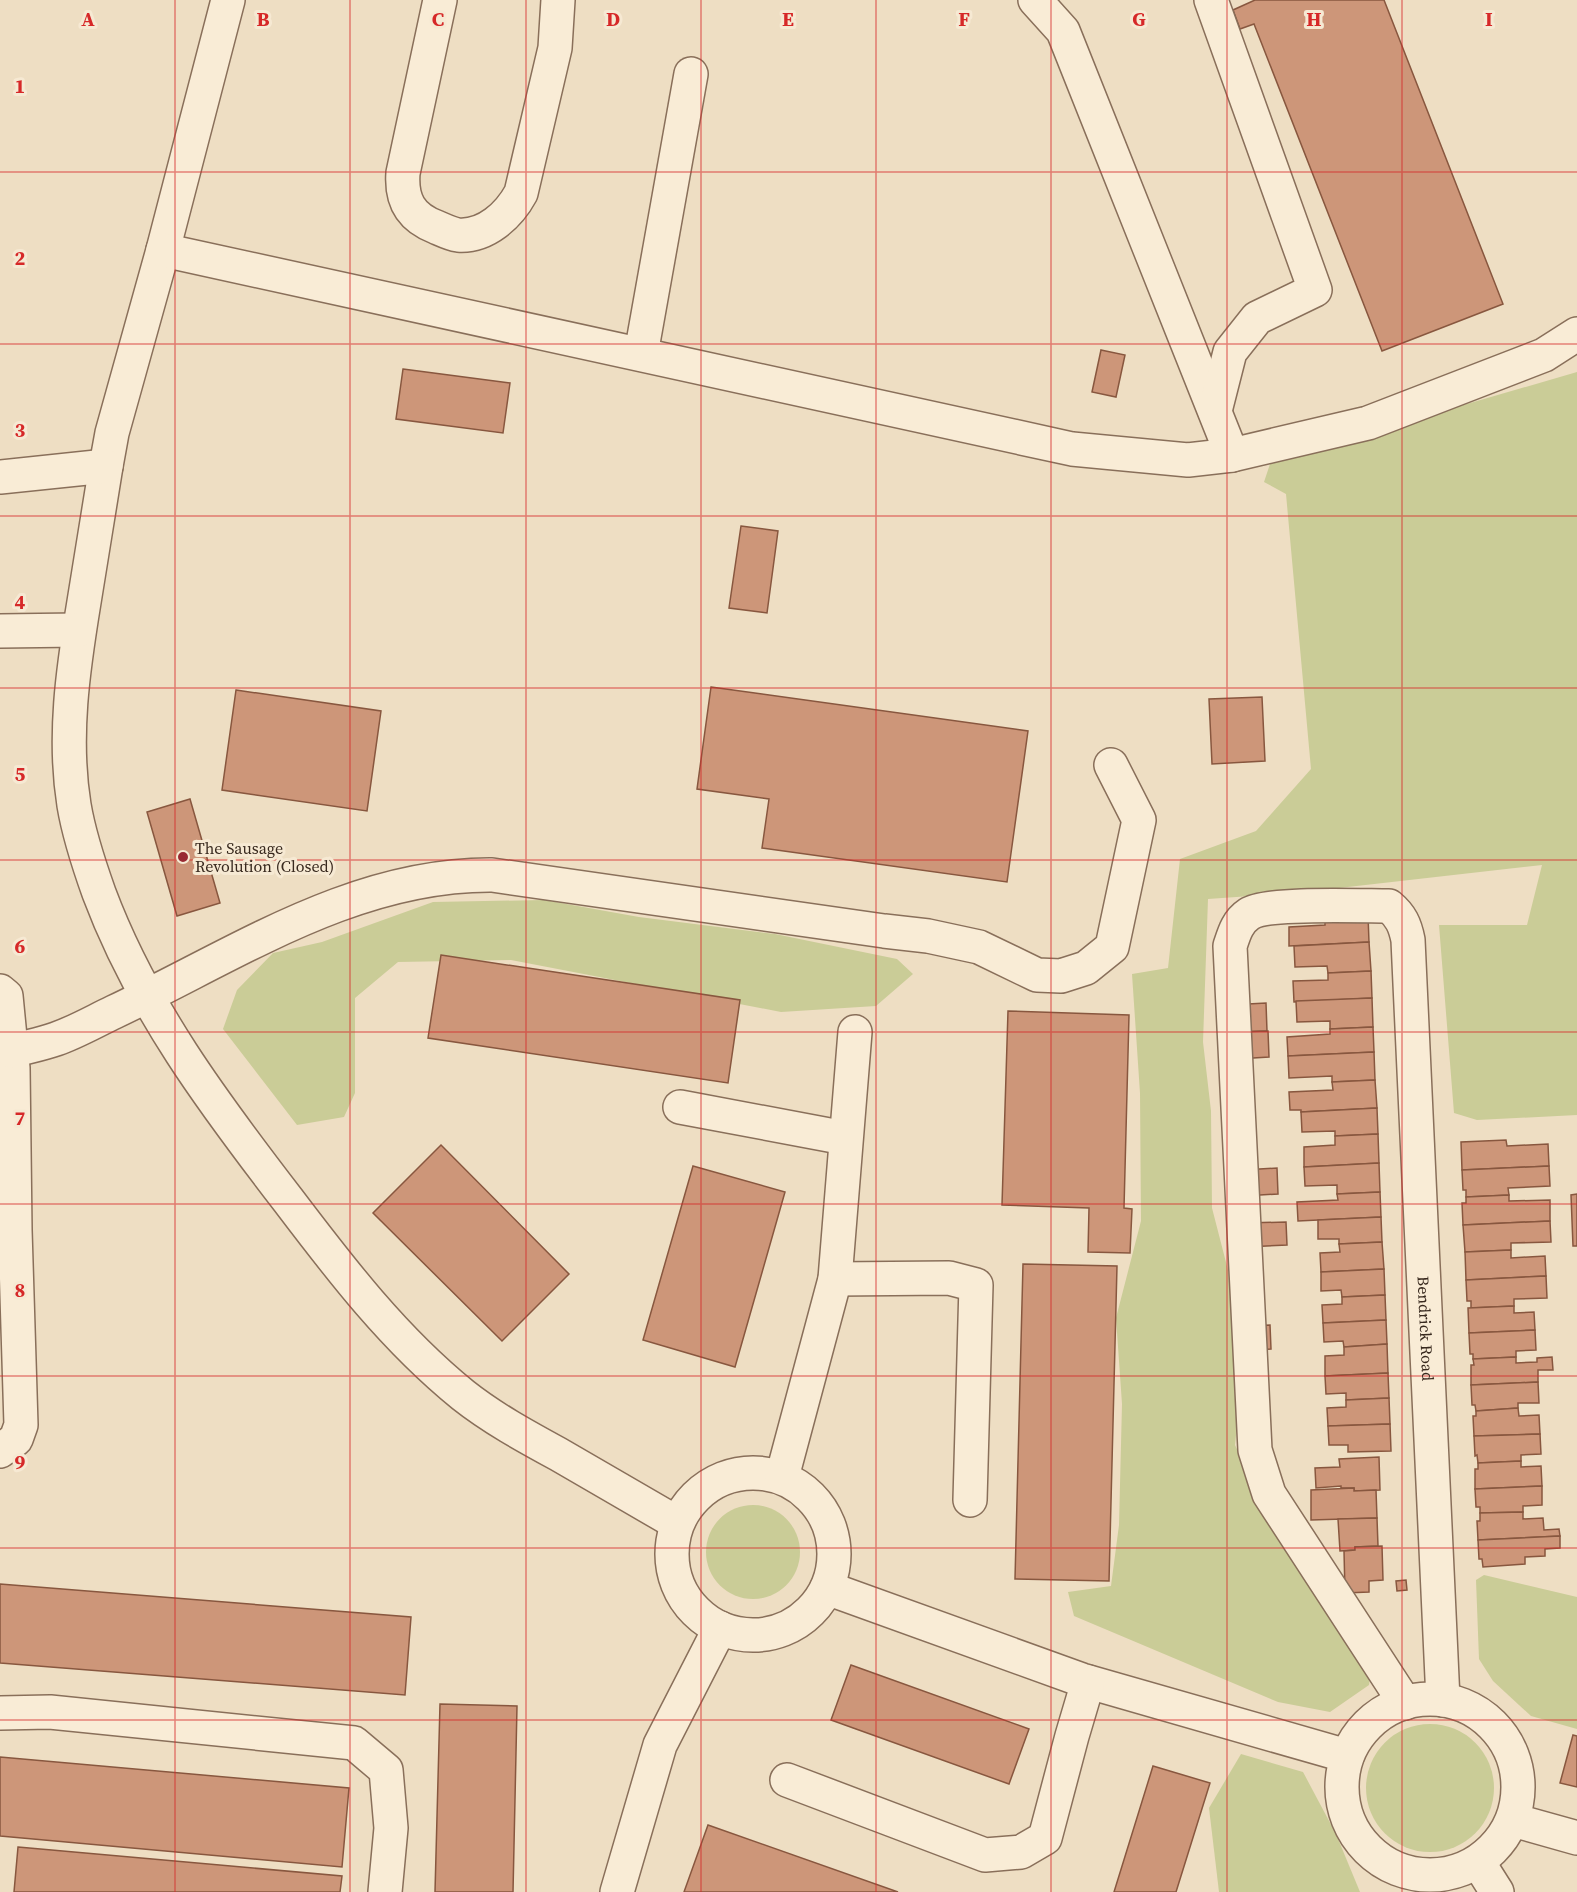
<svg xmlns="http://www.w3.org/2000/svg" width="1577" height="1892" font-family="'Source Serif 4',serif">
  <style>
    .green { fill: #cacc97 }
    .building { fill: #cd9679; stroke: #88573f; stroke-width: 1.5 }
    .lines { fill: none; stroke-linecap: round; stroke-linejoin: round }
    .minor-casing { stroke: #896f5a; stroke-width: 36 }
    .minor { stroke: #f9ecd6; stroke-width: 33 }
    .grid { fill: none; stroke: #d62828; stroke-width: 1.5; stroke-opacity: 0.55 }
    .poi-dot { fill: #982932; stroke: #f6e9d3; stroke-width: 2 }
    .labels { text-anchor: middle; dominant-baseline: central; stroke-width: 6; stroke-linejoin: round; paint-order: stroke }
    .poi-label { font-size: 16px; fill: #38291e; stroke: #f6e9d3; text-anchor: start }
    .street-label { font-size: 16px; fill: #38291e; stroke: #f6e9d3 }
    .grid-label { font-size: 20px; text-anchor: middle; font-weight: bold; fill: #d62828; stroke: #f6e9d3; stroke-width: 6; stroke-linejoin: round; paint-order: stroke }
  </style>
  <rect width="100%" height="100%" fill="#eedec3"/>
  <g class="green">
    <path d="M1577,372V1115L1477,1120L1454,1113L1439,925H1527L1542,865L1295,893L1208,899L1203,1042L1211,1111L1212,1208L1246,1340L1235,1445L1277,1535L1375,1641L1369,1685L1330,1712L1278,1702L1074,1616L1068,1592L1111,1586L1119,1525L1122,1404L1116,1318L1141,1221L1140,1093L1132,974L1168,968L1180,859L1256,831L1311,769L1286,494L1264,482L1271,461Z"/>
    <path d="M544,900L639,917L775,934L897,959L913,974L876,1006L781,1012L511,960L398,962L355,998V1093L344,1117L297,1125L223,1029L237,990L273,953L322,942L433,902Z"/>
    <circle cx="753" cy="1552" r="47"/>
    <path d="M1484,1575L1577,1597V1729L1531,1716L1493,1681L1479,1659L1476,1580Z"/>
    <circle cx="1430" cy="1788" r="64"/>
    <path d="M1241,1754L1303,1772L1336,1834L1360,1892H1219L1209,1808Z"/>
  </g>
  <g class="building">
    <path d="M1255,0H1384L1503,304L1382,351L1254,24L1240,29L1233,10Z"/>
    <path d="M1101,350L1125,355L1116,397L1092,392Z"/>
    <path d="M403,369L510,383L503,433L396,419Z"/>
    <path d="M741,526L778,531L767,613L729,608Z"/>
    <path d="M711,687L1028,731L1007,882L762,848L769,799L697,789Z"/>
    <path d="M236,690L381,711L367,811L222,790Z"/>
    <path d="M1262,697L1265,761L1212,764L1209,699Z"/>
    <path d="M190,799L220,903L177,916L147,812Z"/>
    <path d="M1368,915L1369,942L1289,946V927L1325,925V916Z"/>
    <path d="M1369,942L1371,971L1328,973L1327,966L1295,967L1294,946Z"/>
    <path d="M441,955L740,1000L728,1083L428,1038Z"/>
    <path d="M1371,971L1372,998L1294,1002L1293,981L1328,980V973Z"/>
    <path d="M1372,998L1373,1027L1330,1029V1021L1297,1022L1296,1001Z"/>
    <path d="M1266,1003L1267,1031L1237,1032L1248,1004Z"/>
    <path d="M1008,1011L1129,1015L1124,1208L1132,1209L1130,1253L1088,1252L1089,1208L1002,1205Z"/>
    <path d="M1373,1027L1374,1052L1288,1056L1287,1037L1330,1034V1029Z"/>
    <path d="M1268,1031L1269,1057L1237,1059L1236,1032Z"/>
    <path d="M1374,1052L1375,1080L1332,1082V1076L1289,1078L1288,1056Z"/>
    <path d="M1375,1080L1377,1108L1301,1112V1110H1290L1289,1092L1333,1090L1332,1082Z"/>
    <path d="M1377,1108L1378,1134L1335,1136V1131L1302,1132L1301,1112Z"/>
    <path d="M1378,1134L1379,1163L1304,1167V1147L1335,1145V1136Z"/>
    <path d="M1506,1140L1507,1146L1548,1144L1549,1166L1462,1170L1461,1142Z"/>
    <path d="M441,1145L569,1274L502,1341L373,1213Z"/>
    <path d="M1379,1163L1380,1192L1337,1194V1185L1305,1186L1304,1167Z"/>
    <path d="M693,1166L785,1192L735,1367L643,1340Z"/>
    <path d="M1549,1166L1550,1186L1508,1188L1509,1195L1466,1197V1190H1463L1462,1170Z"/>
    <path d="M1277,1168L1278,1194L1244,1196L1243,1170Z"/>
    <path d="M1380,1192L1381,1217L1298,1221L1297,1202L1338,1200L1337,1194Z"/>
    <path d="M1577,1194V1246H1573L1571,1195Z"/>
    <path d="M1509,1195V1201L1550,1200V1221L1463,1225L1462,1203H1466V1197Z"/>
    <path d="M1381,1217L1382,1242L1339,1244V1239H1318V1220Z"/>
    <path d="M1550,1221L1551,1242L1511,1243V1250L1465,1252L1463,1225Z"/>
    <path d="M1286,1222L1287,1245L1246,1247L1245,1223Z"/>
    <path d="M1382,1242L1384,1269L1321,1272L1320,1253L1340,1252L1339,1244Z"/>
    <path d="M1511,1250V1258L1545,1256L1546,1276L1466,1280L1465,1252Z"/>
    <path d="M1023,1264L1117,1266L1109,1581L1015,1579Z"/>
    <path d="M1384,1269L1385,1295L1342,1297L1341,1290L1321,1291V1272Z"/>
    <path d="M1546,1276L1547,1298L1514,1299V1306L1471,1308V1301H1467L1466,1280Z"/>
    <path d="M1385,1295L1386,1320L1323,1323L1322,1305L1342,1304V1297Z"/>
    <path d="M1514,1306V1313L1534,1312L1535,1330L1469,1333L1468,1308Z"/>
    <path d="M1386,1320L1387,1344L1344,1347L1343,1341L1324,1342L1323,1323Z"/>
    <path d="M1270,1325L1271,1349L1251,1350L1249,1326Z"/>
    <path d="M1535,1330L1536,1350L1516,1351V1357L1473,1359V1354H1470L1469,1333Z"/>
    <path d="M1387,1344L1388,1373L1325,1376V1356L1344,1355V1347Z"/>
    <path d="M1516,1357V1363L1537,1362V1358L1552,1357L1553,1370H1538V1382L1471,1385V1365H1474L1473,1359Z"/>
    <path d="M1388,1373L1389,1398L1346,1400V1393L1326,1394L1325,1376Z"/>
    <path d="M1538,1382L1539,1403H1518V1408L1476,1411L1475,1405H1472L1471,1385Z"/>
    <path d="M1389,1398L1390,1424L1328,1426L1327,1408L1346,1407V1400Z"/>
    <path d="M1518,1408L1519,1416L1539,1415L1540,1434L1474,1436L1473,1416H1476V1411Z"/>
    <path d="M1390,1424L1391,1451L1348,1452V1445H1329L1328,1426Z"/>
    <path d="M1540,1434L1541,1454L1521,1455V1461L1478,1463L1477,1455L1475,1456L1474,1436Z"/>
    <path d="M1379,1457L1380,1490L1354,1491V1488H1341V1486L1316,1488L1315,1468L1340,1467L1339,1459Z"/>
    <path d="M1521,1461V1467L1541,1466L1542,1486L1475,1489V1469H1478V1463Z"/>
    <path d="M1542,1486V1505L1523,1506V1512L1480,1513V1507H1476L1475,1489Z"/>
    <path d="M1354,1488V1491L1376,1490L1377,1518L1311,1520V1490Z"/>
    <path d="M1523,1512V1519L1543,1518L1544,1530L1559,1529L1560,1536L1478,1540L1477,1521H1480V1513Z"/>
    <path d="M1377,1518L1378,1546L1355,1547V1550L1340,1551L1338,1519Z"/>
    <path d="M1560,1536V1548L1545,1549V1556L1525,1557V1564L1483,1567L1482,1559H1479L1478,1540Z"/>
    <path d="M1382,1546L1383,1580L1369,1581V1592L1345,1593L1344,1551L1355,1550V1547Z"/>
    <path d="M1406,1580L1407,1590L1397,1591L1396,1581Z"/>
    <path d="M0,1584L411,1617L405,1695L0,1663Z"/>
    <path d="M851,1665L1029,1729L1009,1784L831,1720Z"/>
    <path d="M440,1704L517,1706L513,1892H435Z"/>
    <path d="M1573,1735L1577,1736V1787L1560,1783Z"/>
    <path d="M0,1757L349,1788L342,1867L0,1836Z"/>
    <path d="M1153,1766L1210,1783L1176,1892H1114Z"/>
    <path d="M708,1825L898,1892H684Z"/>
    <path d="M18,1847L342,1876L340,1892H14Z"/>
  </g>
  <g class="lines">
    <g class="minor-casing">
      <g id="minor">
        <path d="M228,0L163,250L112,433L106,466C99,511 91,557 84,602C73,669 63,737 74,805C79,835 89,865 99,893C142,1008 214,1104 288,1200C341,1270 394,1339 463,1395C492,1418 525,1436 558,1454C598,1477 637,1500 677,1523"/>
        <path d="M440,0L403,173C401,200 410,217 436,227C443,230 451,234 458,235C486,237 509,215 521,193L555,48L558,0"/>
        <path d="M1035,0L1063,31L1232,455"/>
        <path d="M1211,0L1315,290L1257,318L1230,352L1215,411"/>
        <path d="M163,250L1072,449L1188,460L1232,455L1368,423L1544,355L1577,334"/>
        <path d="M641,354L691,74"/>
        <path d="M0,477L106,466"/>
        <path d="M0,631L79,630"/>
        <path d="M0,991L6,996L13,1068L15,1230L21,1425L16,1439L0,1451"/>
        <path d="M12,1051C26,1047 42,1044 56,1039C76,1032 95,1021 114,1012C235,955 353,874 492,875L884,931L928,936L979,947L1037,975L1061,976L1086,968L1112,947L1139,820L1111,765"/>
        <path d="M680,1107L845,1138"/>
        <path d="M835,1279L949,1278L976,1285L970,1500"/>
        <circle cx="753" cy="1554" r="81"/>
        <path d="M782,1477L835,1279L855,1032"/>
        <path d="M827,1588L1082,1680L1347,1756"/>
        <circle cx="1430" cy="1787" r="88"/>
        <path id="s1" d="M1405,1703L1269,1494L1255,1450L1230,946C1234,934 1237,922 1249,914C1267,902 1362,906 1389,906C1401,916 1405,925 1408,940L1443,1700"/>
        <path d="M0,1713L50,1712L354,1743L386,1770L391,1828L385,1892"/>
        <path d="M787,1780L985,1855L1021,1852L1045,1838L1072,1736L1088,1682"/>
        <path d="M1513,1820L1577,1838"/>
        <path d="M1478,1862L1497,1892"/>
        <path d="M617,1892L660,1745L720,1628"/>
      </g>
    </g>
    <use href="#minor" class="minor"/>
  </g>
  <path class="grid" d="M175,0V1892M350,0V1892M526,0V1892M701,0V1892M876,0V1892M1051,0V1892M1227,0V1892M1402,0V1892M0,172H1577M0,344H1577M0,516H1577M0,688H1577M0,860H1577M0,1032H1577M0,1204H1577M0,1376H1577M0,1548H1577M0,1720H1577"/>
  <circle class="poi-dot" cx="183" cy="857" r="6"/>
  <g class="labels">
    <g class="poi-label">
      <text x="195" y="848">The Sausage<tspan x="195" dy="18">Revolution (Closed)</tspan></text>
    </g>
    <g class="street-label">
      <text stroke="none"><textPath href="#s1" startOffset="1408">Bendrick Road</textPath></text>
    </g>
  </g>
  <g class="grid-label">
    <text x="88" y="26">A</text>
    <text x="263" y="26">B</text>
    <text x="438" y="26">C</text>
    <text x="613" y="26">D</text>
    <text x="788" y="26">E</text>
    <text x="964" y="26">F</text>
    <text x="1139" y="26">G</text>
    <text x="1314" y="26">H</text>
    <text x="1489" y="26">I</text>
    <text x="20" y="93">1</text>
    <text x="20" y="265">2</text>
    <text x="20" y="437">3</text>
    <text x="20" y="609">4</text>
    <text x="20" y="781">5</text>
    <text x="20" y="953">6</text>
    <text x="20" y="1125">7</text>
    <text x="20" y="1297">8</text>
    <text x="20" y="1469">9</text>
  </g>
</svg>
